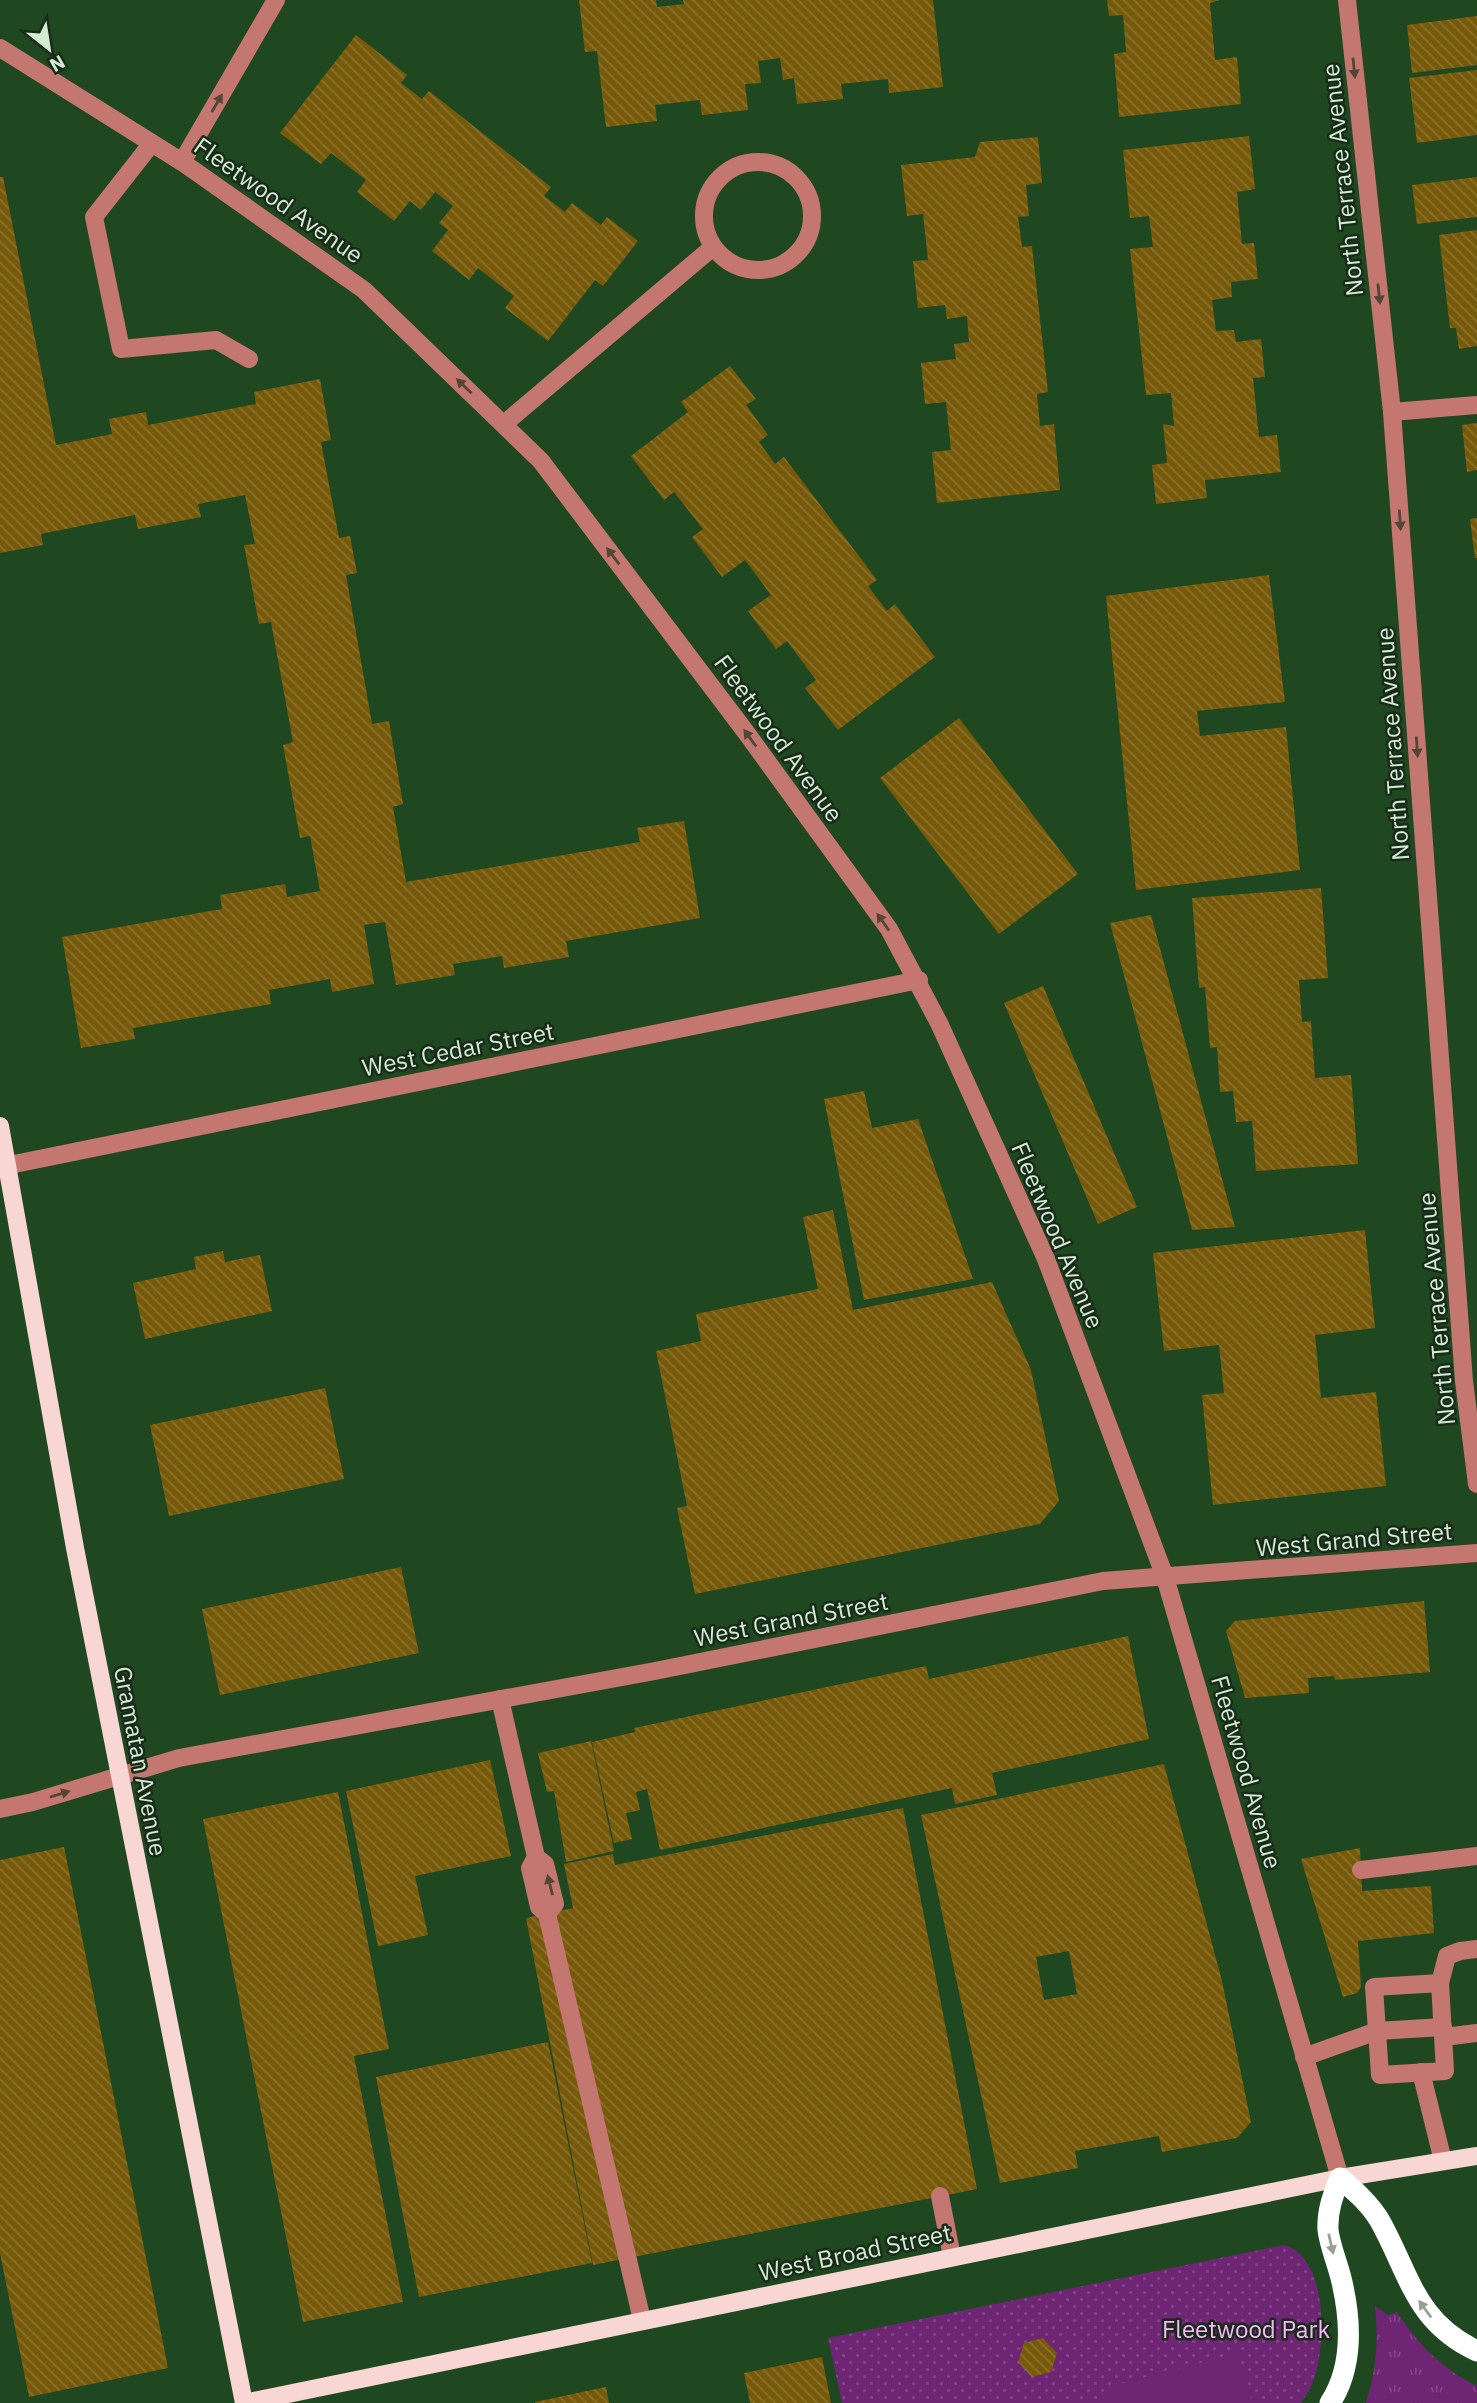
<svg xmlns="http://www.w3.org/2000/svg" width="1477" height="2403" font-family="'IBM Plex Sans',sans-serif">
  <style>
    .grass { fill: url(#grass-tufts) }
    .park { fill: url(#park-dots) }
    .pitch { fill: #6e2574 }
    .building { fill: url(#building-back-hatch); fill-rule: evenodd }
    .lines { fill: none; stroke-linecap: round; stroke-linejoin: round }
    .minor { stroke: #c47670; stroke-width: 18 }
    .major { stroke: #f7d6d3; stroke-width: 18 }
    .highway { stroke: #fff; stroke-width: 21 }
    .oneway { fill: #544537 }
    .oneway2 { fill: #979f97 }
    .labels { text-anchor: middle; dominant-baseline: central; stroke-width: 5; stroke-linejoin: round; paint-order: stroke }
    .street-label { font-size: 24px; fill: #d3ead3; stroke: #182a18 }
    .park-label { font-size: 24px; fill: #f7b7fa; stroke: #182a18 }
  </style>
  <defs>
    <pattern id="grass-tufts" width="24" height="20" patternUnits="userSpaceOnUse" patternTransform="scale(1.75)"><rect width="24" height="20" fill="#6e2574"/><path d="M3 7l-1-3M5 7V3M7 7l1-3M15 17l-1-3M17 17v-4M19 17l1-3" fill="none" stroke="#824587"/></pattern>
    <pattern id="park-dots" width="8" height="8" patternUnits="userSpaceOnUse" patternTransform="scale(1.75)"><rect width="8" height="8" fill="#6e2574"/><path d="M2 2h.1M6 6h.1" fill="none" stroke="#824587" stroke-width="1.8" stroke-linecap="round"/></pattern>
    <pattern id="building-back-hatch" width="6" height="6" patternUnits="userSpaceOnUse" patternTransform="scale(1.75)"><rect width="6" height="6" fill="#77590a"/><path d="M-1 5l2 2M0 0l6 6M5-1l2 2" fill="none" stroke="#89712d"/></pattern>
  </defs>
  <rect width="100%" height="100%" fill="#1f4821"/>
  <path class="grass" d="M1375,2306L1388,2315L1397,2312C1418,2344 1442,2369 1477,2386V2403H1366C1376,2371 1379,2340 1375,2306Z"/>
  <path class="park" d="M1284,2245C1329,2257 1327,2350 1312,2384C1310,2390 1305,2397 1301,2403H842L828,2338Z"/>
  <path class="pitch" d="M1238,2353L1252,2403H1108L1104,2388Z"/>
  <g class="building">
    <path d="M579,0H656L657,7L684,4L683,0H933L943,87L889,93L888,79L841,84L843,99L797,104L794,78L783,80L780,58L758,61L761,83L745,84L748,110L702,115L700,100L655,105L657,121L606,127L597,51L585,52Z"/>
    <path d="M1107,0H1220L1210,3L1215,60L1237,57L1241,104L1119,117L1114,54L1126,52L1123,15L1109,16Z"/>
    <path d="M1477,16V65L1412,73L1407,25Z"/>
    <path d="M356,35L407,75L401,83L422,99L429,91L551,187L544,196L565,212L572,203L601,225L607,217L638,241L603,286L595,280L548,341L505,308L514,296L478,268L469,280L432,251L448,230L439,223L453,206L435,192L421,210L410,201L394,221L357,192L366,180L331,153L321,164L280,133Z"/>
    <path d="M1477,70V135L1417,143L1409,78Z"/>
    <path d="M1249,136L1255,189L1237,192L1242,244L1254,243L1258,279L1231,282L1232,297L1212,300L1216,331L1234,330L1236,342L1261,339L1265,377L1253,378L1259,437L1277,435L1281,472L1205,480L1207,498L1156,504L1152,465L1167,463L1163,424L1174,426L1171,393L1146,395L1130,249L1153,247L1149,216L1130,218L1123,150Z"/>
    <path d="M1038,137L1042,183L1026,185L1029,216L1018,217L1022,247L1032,246L1048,392L1037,394L1040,426L1054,424L1060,490L937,503L932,452L951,450L946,402L925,404L921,363L956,359L954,344L969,342L967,316L947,319L945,305L918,308L913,261L928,260L923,214L907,216L901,165L975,157L980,142Z"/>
    <path d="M0,177H3L56,445L112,434L109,419L146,412L148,425L256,404L254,392L320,379L331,440L321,442L339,538L350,536L357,573L346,575L372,724L389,721L403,804L393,807L406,882L640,842L637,828L684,821L700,918L566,941L569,957L504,968L502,956L453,964L455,975L396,985L385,922L364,925L374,984L332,992L330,979L269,990L271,1004L133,1028L135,1039L81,1048L62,937L222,909L220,895L285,884L287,897L320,891L310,836L300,838L283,745L293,742L271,622L259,624L244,545L255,544L245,495L198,504L201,517L138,529L135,515L41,534L43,545L0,553Z"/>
    <path d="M1477,177V217L1417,224L1412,185Z"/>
    <path d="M1477,230V346L1459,349L1456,328H1450L1439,235Z"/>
    <path d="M730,366L756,399L746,405L768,435L759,442L775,464L784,457L877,580L868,586L887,611L895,604L935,657L838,730L805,688L816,680L787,641L776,649L748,611L771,595L745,560L722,577L692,537L703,529L674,492L664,500L631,456L688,412L681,402Z"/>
    <path d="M1477,423V470L1467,472L1462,425Z"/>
    <path d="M1477,518V558H1475L1470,519Z"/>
    <path d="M1269,575L1285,702L1197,711L1200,736L1286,727L1300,870L1136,890L1106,596Z"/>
    <path d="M959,718L1078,874L999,934L880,778Z"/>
    <path d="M1321,888L1328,978L1299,980L1302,1022L1311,1021L1315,1078L1351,1075L1358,1164L1256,1171L1252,1121L1236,1122L1233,1091L1220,1092L1217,1047L1210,1048L1205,987L1199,988L1192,898Z"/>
    <path d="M1151,915L1235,1227L1192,1230L1110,923Z"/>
    <path d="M1043,986L1137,1207L1098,1224L1004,1003Z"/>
    <path d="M864,1091L872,1128L918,1119L973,1279L864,1300L824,1099Z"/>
    <path d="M833,1210L853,1310L992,1282L1031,1370L1059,1501L1040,1524L695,1594L677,1508L687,1506L656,1351L701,1341L696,1314L818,1289L803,1217Z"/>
    <path d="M1365,1230L1375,1328L1315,1335L1321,1398L1376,1392L1386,1486L1213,1505L1202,1395L1224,1393L1219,1345L1164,1351L1153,1253Z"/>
    <path d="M223,1251L225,1262L260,1255L272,1311L145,1339L133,1283L196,1269L194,1257Z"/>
    <path d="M325,1388L344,1479L169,1516L150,1425Z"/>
    <path d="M401,1567L419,1653L220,1695L202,1609Z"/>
    <path d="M1424,1601L1430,1672L1335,1680L1334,1676L1308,1678L1309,1693L1245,1698L1226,1631L1235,1621Z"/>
    <path d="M1128,1636L1149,1739L992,1773L997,1795L955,1804L952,1788L660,1850L647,1789L636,1792L640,1810L626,1813L632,1839L614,1843L592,1742L635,1732L634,1728L926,1666L929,1679Z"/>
    <path d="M591,1741L614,1851L566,1862L554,1791L547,1792L538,1753Z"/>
    <path d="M490,1760L511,1856L415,1876L428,1935L378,1946L346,1791Z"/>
    <path d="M1164,1764L1222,1981L1251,2122L1237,2138L1162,2152L1159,2136L1075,2151L1078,2168L1000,2183L921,1815ZM1069,1951L1077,1994L1044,2000L1036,1957Z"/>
    <path d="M338,1792L389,2049L354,2056L403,2302L303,2322L203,1819Z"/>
    <path d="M903,1808L977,2189L593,2265L526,1918L573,1908L564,1864L613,1854L615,1865Z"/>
    <path d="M64,1847L168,2368L29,2397L0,2253V1860Z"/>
    <path d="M1360,1848L1362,1891L1431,1886L1434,1933L1358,1941L1361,1987L1357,1993L1343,1997L1301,1859Z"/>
    <path d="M548,2042L592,2263L419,2297L376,2077Z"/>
    <path d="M1043,2338L1057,2353L1051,2372L1032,2377L1018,2362L1024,2343Z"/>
    <path d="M822,2357L831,2403H750L744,2373Z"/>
    <path d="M606,2387L609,2403H535V2402Z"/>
  </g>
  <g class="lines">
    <g class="minor">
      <path d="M1347,0L1392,412L1464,1381L1477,1484"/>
      <path d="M0,48L182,162L364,290L541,461L745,731L889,929L939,1023L1046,1259L1165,1577L1340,2178"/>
      <path d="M152,143L94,217L121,349L216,340L249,359"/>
      <circle cx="758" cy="216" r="54"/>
      <path d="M182,162L276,0"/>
      <path d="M1392,412L1477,405"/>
      <path d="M504,424L713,247"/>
      <path d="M0,1167L919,980"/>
      <path d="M500,1699L536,1857L545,1864L555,1904L547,1914"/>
      <path d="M0,1809L33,1802L179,1758L655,1671L1103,1581L1477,1553"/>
      <path d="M536,1857L530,1868L539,1907L547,1914L642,2320"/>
      <path d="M1361,1870L1477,1856"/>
      <path d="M1440,1983L1445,2071L1380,2075L1374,1987Z"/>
      <path d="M1440,1983L1447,1956L1460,1951L1477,1949"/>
      <path d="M1444,2037L1477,2033"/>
      <path d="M1304,2057L1377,2031L1443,2027"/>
      <path d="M1421,2072L1443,2161"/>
      <path d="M940,2196L952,2257"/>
    </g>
    <path class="major" d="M0,1126L75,1548L244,2403L1340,2178L1477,2156"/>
    <path class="highway" d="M1330,2403C1354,2366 1351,2319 1341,2278C1337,2262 1330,2246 1328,2230C1327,2211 1333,2195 1340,2178C1355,2191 1370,2204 1380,2221C1410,2275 1415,2322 1477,2351"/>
  </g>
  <defs><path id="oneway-solid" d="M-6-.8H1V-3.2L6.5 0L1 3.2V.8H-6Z" transform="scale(1.75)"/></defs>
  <g class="oneway">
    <use href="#oneway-solid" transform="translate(1354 68) rotate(84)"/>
    <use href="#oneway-solid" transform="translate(217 103) rotate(-60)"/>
    <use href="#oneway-solid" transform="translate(1379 294) rotate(84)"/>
    <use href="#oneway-solid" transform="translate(464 386) rotate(-136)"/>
    <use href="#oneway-solid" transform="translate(1400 520) rotate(86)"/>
    <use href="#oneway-solid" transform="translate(613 556) rotate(-127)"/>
    <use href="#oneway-solid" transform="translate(750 738) rotate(-126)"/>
    <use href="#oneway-solid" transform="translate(1417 747) rotate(86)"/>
    <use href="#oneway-solid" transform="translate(883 922) rotate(-125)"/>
    <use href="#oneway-solid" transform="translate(60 1794) rotate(-17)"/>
    <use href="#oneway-solid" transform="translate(550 1885) rotate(-104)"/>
  </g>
  <g class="oneway2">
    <use href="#oneway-solid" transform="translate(1331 2244) rotate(77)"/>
    <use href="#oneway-solid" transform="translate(1425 2309) rotate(-126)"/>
  </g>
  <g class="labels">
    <g class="street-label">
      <text transform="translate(1342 180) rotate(-96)">North Terrace Avenue</text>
      <text transform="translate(279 200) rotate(35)">Fleetwood Avenue</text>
      <text transform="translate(779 738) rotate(54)">Fleetwood Avenue</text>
      <text transform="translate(1392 744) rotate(-94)">North Terrace Avenue</text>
      <text transform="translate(458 1049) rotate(-11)">West Cedar Street</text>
      <text transform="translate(1058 1235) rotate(67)">Fleetwood Avenue</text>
      <text transform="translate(1436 1309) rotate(-95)">North Terrace Avenue</text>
      <text transform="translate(1354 1539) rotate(-5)">West Grand Street</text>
      <text transform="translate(791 1619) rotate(-11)">West Grand Street</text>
      <text transform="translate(141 1761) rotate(79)">Gramatan Avenue</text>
      <text transform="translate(1247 1772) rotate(74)">Fleetwood Avenue</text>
      <text transform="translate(855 2252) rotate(-12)">West Broad Street</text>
    </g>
    <g class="park-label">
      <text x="1246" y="2329">Fleetwood Park</text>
    </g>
  </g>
  <g transform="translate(49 49) rotate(150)" stroke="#182a18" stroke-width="5" paint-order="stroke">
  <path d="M0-5L12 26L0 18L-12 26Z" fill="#d3ead3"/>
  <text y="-10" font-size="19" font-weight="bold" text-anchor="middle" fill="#d3ead3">N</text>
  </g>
</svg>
